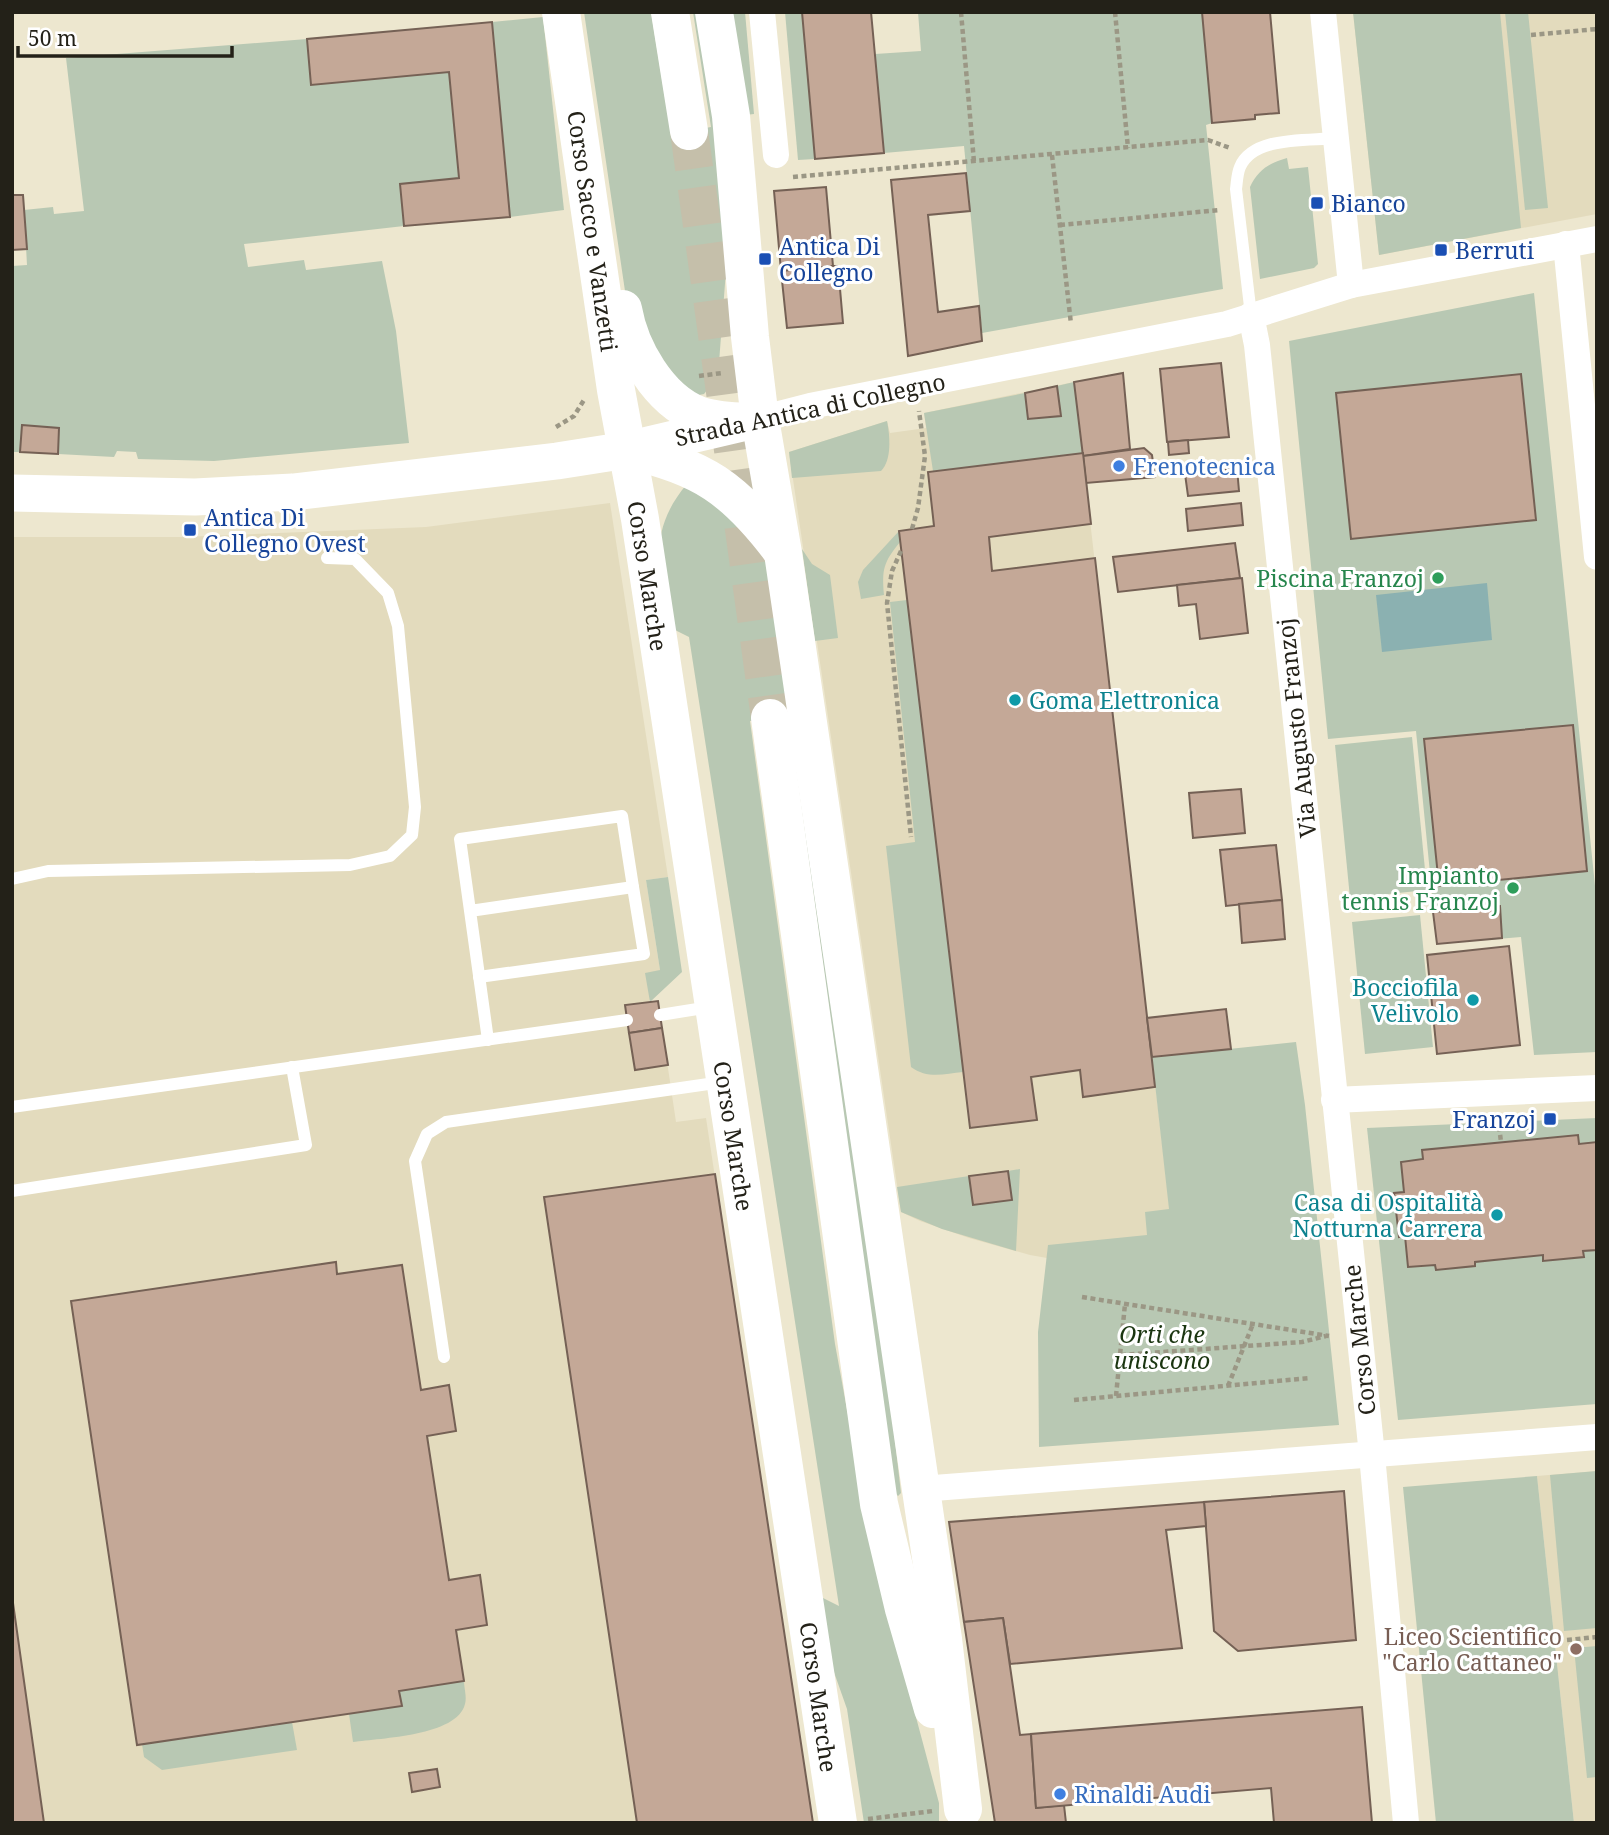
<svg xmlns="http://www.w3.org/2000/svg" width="1609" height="1835" font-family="'Noto Serif',serif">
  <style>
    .built { fill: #e3dbbd }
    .green { fill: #b8c8b3 }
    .water { fill: #8bb1b1 }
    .building { fill: #c4a897; stroke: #756155; stroke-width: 2 }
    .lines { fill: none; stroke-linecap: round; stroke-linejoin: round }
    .primary-tunnel { stroke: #c5bfaa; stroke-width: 38; stroke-dasharray: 38 19; stroke-linecap: butt }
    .path { stroke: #9b9785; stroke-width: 4.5; stroke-dasharray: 5 3.5; stroke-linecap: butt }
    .lane { stroke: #fff; stroke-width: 12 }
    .street { stroke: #fff; stroke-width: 26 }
    .secondary { stroke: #fff; stroke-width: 37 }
    .primary { stroke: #fff; stroke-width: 38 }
    .transit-dot { fill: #1a4fb4; stroke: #fff; stroke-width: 2.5 }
    .shop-dot { fill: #3f7fe0; stroke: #fff; stroke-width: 2.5 }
    .leisure-dot { fill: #2e9e5b; stroke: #fff; stroke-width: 2.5 }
    .culture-dot { fill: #0f9aa8; stroke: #fff; stroke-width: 2.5 }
    .education-dot { fill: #8d6e63; stroke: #fff; stroke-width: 2.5 }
    .labels { text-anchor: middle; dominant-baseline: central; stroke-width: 6; stroke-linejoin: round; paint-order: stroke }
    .transit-label { font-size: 23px; fill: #164399; stroke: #fff; text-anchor: start }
    .street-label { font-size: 23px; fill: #232118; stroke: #fff }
    .shop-label { font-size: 23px; fill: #366cbe; stroke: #fff; text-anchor: start }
    .leisure-label { font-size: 23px; fill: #27864d; stroke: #fff; text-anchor: end }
    .culture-label { font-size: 23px; fill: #0d838f; stroke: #fff; text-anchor: end }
    .park-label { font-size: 23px; font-style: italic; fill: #1a3510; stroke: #fff }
    .education-label { font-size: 23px; fill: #785e54; stroke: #fff; text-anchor: end }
  </style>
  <rect width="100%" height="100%" fill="#ede7cf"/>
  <g class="built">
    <path d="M1353,12H1597V214L1379,255Z"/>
    <path d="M1074,382L1175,1255L1123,1261L1047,1258L1030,1255L969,1238L920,1221L901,1212L789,452L887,421L890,433L926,428L924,413Z"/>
    <path d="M610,503L668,877L646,880L660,970L649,1002L658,1001L676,1122L706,1118L813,1823H12V537H183L426,527Z"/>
    <path d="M1597,1471V1823H1574L1537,1476Z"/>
  </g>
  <g class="green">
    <path d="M584,12H651L671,134L711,127L693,12H700L717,118L727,257L718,376L704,394L694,396L676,386L625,291Z"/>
    <path d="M729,12H745L754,114L745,115Z"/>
    <path d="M785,12H802L815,159L798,160Z"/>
    <path d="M918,12H1202L1212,123L1206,125L1223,289L982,333L964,146L884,153L875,54L921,51Z"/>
    <path d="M1353,12H1500L1521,228L1379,255Z"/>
    <path d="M1505,12H1528L1548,208L1525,210Z"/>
    <path d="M543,17L564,210L510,217L492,22Z"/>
    <path d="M307,39L312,85L449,72L459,178L401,184L404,226L244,244L248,267L304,260L306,270L382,261L396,331L409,443L214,461L138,459L136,452L117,451L114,457L58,454L59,428L22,425L20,452H12V266L27,265L24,210L53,207L54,214L84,211L66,58Z"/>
    <path d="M1287,158L1289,169L1308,167L1318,264L1314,268L1260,279L1250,187C1258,170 1269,163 1287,158Z"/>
    <path d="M1534,293L1597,905V1052L1534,1055L1521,937L1437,944L1416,731L1328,739L1289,341Z"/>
    <path d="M1074,382L1083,453L933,471L924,413L1025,393L1028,419L1060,416L1057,386Z"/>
    <path d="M887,421C890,436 892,460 881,471L792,478L789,452Z"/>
    <path d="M696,481C733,500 753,525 773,560L883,1336L901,1493L898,1496C882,1478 873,1365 874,1338L789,716L750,721L835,1344L867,1519L883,1594L939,1803V1823H864L847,1709L823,1641L815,1594L839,1606L689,637L667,626C659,570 647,531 687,484Z"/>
    <path d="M899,531L900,542C883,563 882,569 884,595L861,599L858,582L863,570Z"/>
    <path d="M802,549L812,564L830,575L838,638L815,641Z"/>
    <path d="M907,600L963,1072C944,1074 927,1079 911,1067L886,846L915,842L890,602Z"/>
    <path d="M1412,737L1427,890L1350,898L1335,745Z"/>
    <path d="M668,877L682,972L650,1002L645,973L660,970L646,880Z"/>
    <path d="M1420,915L1433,1047L1365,1054L1352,922Z"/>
    <path d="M1296,1042L1305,1105L1339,1425L1039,1447L1038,1332L1048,1245L1147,1235L1145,1212L1169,1209L1152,1057Z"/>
    <path d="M1597,1118V1404L1398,1420L1367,1128Z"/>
    <path d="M1020,1169L1016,1251L942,1229L901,1212L897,1187L969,1176L1012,1199L1008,1171Z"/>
    <path d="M1597,1471V1628L1564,1631L1550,1475Z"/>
    <path d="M1537,1476L1574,1823H1436L1403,1487Z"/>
    <path d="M1597,1646V1777L1587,1778L1574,1648Z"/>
    <path d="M464,1681C464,1688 467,1697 465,1704C457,1736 381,1738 353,1742L349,1714L402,1705L399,1691Z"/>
    <path d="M292,1722L297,1750L162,1770L144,1757L142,1744Z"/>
  </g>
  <path class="water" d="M1487,583L1492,640L1382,652L1376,595Z"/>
  <g class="building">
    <path d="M802,12H871L884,153L815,159Z"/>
    <path d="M1202,12H1270L1279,113L1255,115V119L1212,123Z"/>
    <path d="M492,22L510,217L404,226L400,184L459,178L449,72L311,85L307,39Z"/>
    <path d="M966,173L970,211L928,215L938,312L979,306L982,341L908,356L891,180Z"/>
    <path d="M826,187L833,266L781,271L774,191Z"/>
    <path d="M12,195H23L27,249L12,250Z"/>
    <path d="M833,266H838L843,323L787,328L781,271Z"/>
    <path d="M1221,363L1229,437L1167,442L1160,369Z"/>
    <path d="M1123,373L1130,449L1083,456L1074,382Z"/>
    <path d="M1521,374L1536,520L1351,539L1336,393Z"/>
    <path d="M1057,386L1061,416L1028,419L1025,393Z"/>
    <path d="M22,425L59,428L58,454L20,452Z"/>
    <path d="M1188,440L1189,453L1169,455L1168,442Z"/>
    <path d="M1144,448L1152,455L1155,477L1086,483L1083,456Z"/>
    <path d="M1083,453L1091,524L989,537L992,571L1095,558L1155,1087L1083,1097L1080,1070L1031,1077L1037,1120L970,1128L899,531L934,526L928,472Z"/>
    <path d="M1237,468L1239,491L1188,496L1185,474Z"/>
    <path d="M1241,503L1243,525L1188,531L1186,509Z"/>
    <path d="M1235,543L1240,578L1118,592L1113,557Z"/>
    <path d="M1242,578L1248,633L1200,639L1196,604L1179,606L1177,585Z"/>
    <path d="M1573,725L1587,871L1439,886L1424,739Z"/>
    <path d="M1241,789L1245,833L1193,838L1189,793Z"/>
    <path d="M1276,845L1282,900L1226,906L1220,850Z"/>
    <path d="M1282,900L1285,939L1242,943L1239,904Z"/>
    <path d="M1500,906L1502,938L1437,944L1433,912Z"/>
    <path d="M1509,946L1520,1045L1437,1054L1427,955Z"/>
    <path d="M658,1001L662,1028L629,1033L625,1005Z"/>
    <path d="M1226,1009L1231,1049L1152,1057L1147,1018Z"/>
    <path d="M662,1028L668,1065L635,1070L629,1033Z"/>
    <path d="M1578,1135L1579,1144L1597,1142V1250L1583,1251L1584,1257L1543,1261V1255L1475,1262V1266L1436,1270L1435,1265L1408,1267L1405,1236L1399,1237L1394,1193L1404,1192L1401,1162L1423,1159L1422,1150Z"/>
    <path d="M1008,1171L1012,1200L973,1205L969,1176Z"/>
    <path d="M715,1174L813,1823H637L544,1197Z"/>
    <path d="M336,1262L337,1274L402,1265L421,1390L449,1385L456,1431L427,1436L449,1580L480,1575L487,1625L456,1630L464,1681L399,1691L402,1706L137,1745L71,1301Z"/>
    <path d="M1344,1491L1356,1640L1238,1651L1214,1631L1204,1502Z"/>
    <path d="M1204,1502L1206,1526L1166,1530L1182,1648L1010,1664L1003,1618L964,1622L949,1522Z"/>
    <path d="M12,1596L44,1823H12Z"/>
    <path d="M1003,1618L1020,1735L1031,1734L1036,1808L1064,1805L1066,1823H995L964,1622Z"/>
    <path d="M1362,1707L1372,1823H1274L1271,1788L1036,1808L1031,1734Z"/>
    <path d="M437,1769L440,1787L412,1792L409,1773Z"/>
  </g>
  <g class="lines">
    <path class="primary-tunnel" d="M689,131L770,718"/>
    <g class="path">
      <path d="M961,12L974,162"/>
      <path d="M1115,12L1128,148"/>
      <path d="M1531,35L1597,29"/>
      <path d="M1052,155L1071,324"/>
      <path d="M793,177L1208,140L1230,148"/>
      <path d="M1060,225L1220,210"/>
      <path d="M699,376L722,373"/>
      <path d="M556,427L574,416L584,400"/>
      <path d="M912,529L918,508L925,456L919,411"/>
      <path d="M901,551L892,571L887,603L911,837"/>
      <path d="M1498,1118L1501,1142"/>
      <path d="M1082,1297L1329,1336"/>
      <path d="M1121,1355L1302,1342L1326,1336"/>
      <path d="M1228,1386L1253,1324"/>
      <path d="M1116,1396L1125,1304"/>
      <path d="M1074,1400L1310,1378"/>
      <path d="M1567,1640L1597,1637"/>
      <path d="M868,1819L933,1811"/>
    </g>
    <g class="lane">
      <path d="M1251,315L1236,189C1237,182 1237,174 1240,167C1253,136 1307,141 1336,138"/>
      <path d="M12,879L48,871L350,865L390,856L412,835L415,807L398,626L388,593L355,559L327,558"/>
      <path d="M470,911L633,887L622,816L460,839L488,1040"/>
      <path d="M479,977L644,954L633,887"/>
      <path d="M660,1015L710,1007"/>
      <path d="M12,1107L627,1020"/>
      <path d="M12,1191L306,1145L292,1067"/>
      <path d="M444,1357L415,1161L427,1134L446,1122L722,1082"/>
    </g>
    <g class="street">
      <path d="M762,12L776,155"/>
      <path d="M1323,12L1351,285"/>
      <path d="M1566,244L1597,557"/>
      <path d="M1251,315L1257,345L1372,1455L1406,1823"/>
      <path d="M760,419L810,406L1227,324L1351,285L1597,239"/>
      <path d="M1334,1100L1597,1088"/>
      <path d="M921,1489L1597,1437"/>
    </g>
    <path class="secondary" d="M12,493L195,497L293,492L557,461L627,450L742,423"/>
    <g class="primary">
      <path d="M561,12L616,390L640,519L838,1823"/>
      <path d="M670,12L689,131"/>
      <path d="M714,12L731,116L750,337L760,419L783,553L943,1639L963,1809"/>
      <path d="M623,309C630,349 658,399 698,415C714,421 731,421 747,422"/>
      <path d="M627,450C702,466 735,489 781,550"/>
      <path d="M770,718L879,1504L904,1609L933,1709"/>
    </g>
  </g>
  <g class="transit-dot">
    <rect x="1310" y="196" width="14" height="14" rx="3.5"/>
    <rect x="1434" y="243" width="14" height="14" rx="3.5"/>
    <rect x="758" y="252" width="14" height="14" rx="3.5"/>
    <rect x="183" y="523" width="14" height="14" rx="3.5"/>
    <rect x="1543" y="1112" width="14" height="14" rx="3.5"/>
  </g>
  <g class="shop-dot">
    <circle cx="1119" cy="466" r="7"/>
    <circle cx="1060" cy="1794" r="7"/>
  </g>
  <g class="leisure-dot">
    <circle cx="1438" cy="578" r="7"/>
    <circle cx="1513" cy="888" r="7"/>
  </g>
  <g class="culture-dot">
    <circle cx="1015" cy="700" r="7"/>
    <circle cx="1473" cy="1000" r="7"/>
    <circle cx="1497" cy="1215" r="7"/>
  </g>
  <circle class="education-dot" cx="1576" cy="1649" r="7"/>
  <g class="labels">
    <g class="transit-label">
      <text x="1331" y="203">Bianco</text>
      <text x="779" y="246">Antica Di<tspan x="779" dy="26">Collegno</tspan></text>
      <text x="1455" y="250">Berruti</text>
      <text x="204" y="517">Antica Di<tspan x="204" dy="26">Collegno Ovest</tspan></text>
      <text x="1536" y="1119" text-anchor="end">Franzoj</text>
    </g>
    <g class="street-label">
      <text transform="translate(593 231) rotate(82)">Corso Sacco e Vanzetti</text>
      <text transform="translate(810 409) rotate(-12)">Strada Antica di Collegno</text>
      <text transform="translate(648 576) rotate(81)">Corso Marche</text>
      <text transform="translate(1296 728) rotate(-96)">Via Augusto Franzoj</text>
      <text transform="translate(734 1136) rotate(81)">Corso Marche</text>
      <text transform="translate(1359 1340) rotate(-96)">Corso Marche</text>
      <text transform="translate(819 1697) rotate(82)">Corso Marche</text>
    </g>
    <g class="shop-label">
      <text x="1133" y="466">Frenotecnica</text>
      <text x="1074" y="1794">Rinaldi Audi</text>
    </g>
    <g class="leisure-label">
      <text x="1424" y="578">Piscina Franzoj</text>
      <text x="1499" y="875">Impianto<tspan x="1499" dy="26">tennis Franzoj</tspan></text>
    </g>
    <g class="culture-label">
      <text x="1029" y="700" text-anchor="start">Goma Elettronica</text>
      <text x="1459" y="987">Bocciofila<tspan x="1459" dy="26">Velivolo</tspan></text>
      <text x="1483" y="1202">Casa di Ospitalità<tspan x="1483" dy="26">Notturna Carrera</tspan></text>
    </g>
    <g class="park-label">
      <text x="1162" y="1334">Orti che<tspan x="1162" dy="26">uniscono</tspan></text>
    </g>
    <g class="education-label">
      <text x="1562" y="1636">Liceo Scientifico<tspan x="1562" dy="26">"Carlo Cattaneo"</tspan></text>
    </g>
  </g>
  <rect width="1609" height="1835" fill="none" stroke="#232118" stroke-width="28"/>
  <path d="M18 46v10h214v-10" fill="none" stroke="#232118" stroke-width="3.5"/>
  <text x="28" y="46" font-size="21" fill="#232118" stroke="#ffffff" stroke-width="5" paint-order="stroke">50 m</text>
</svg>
